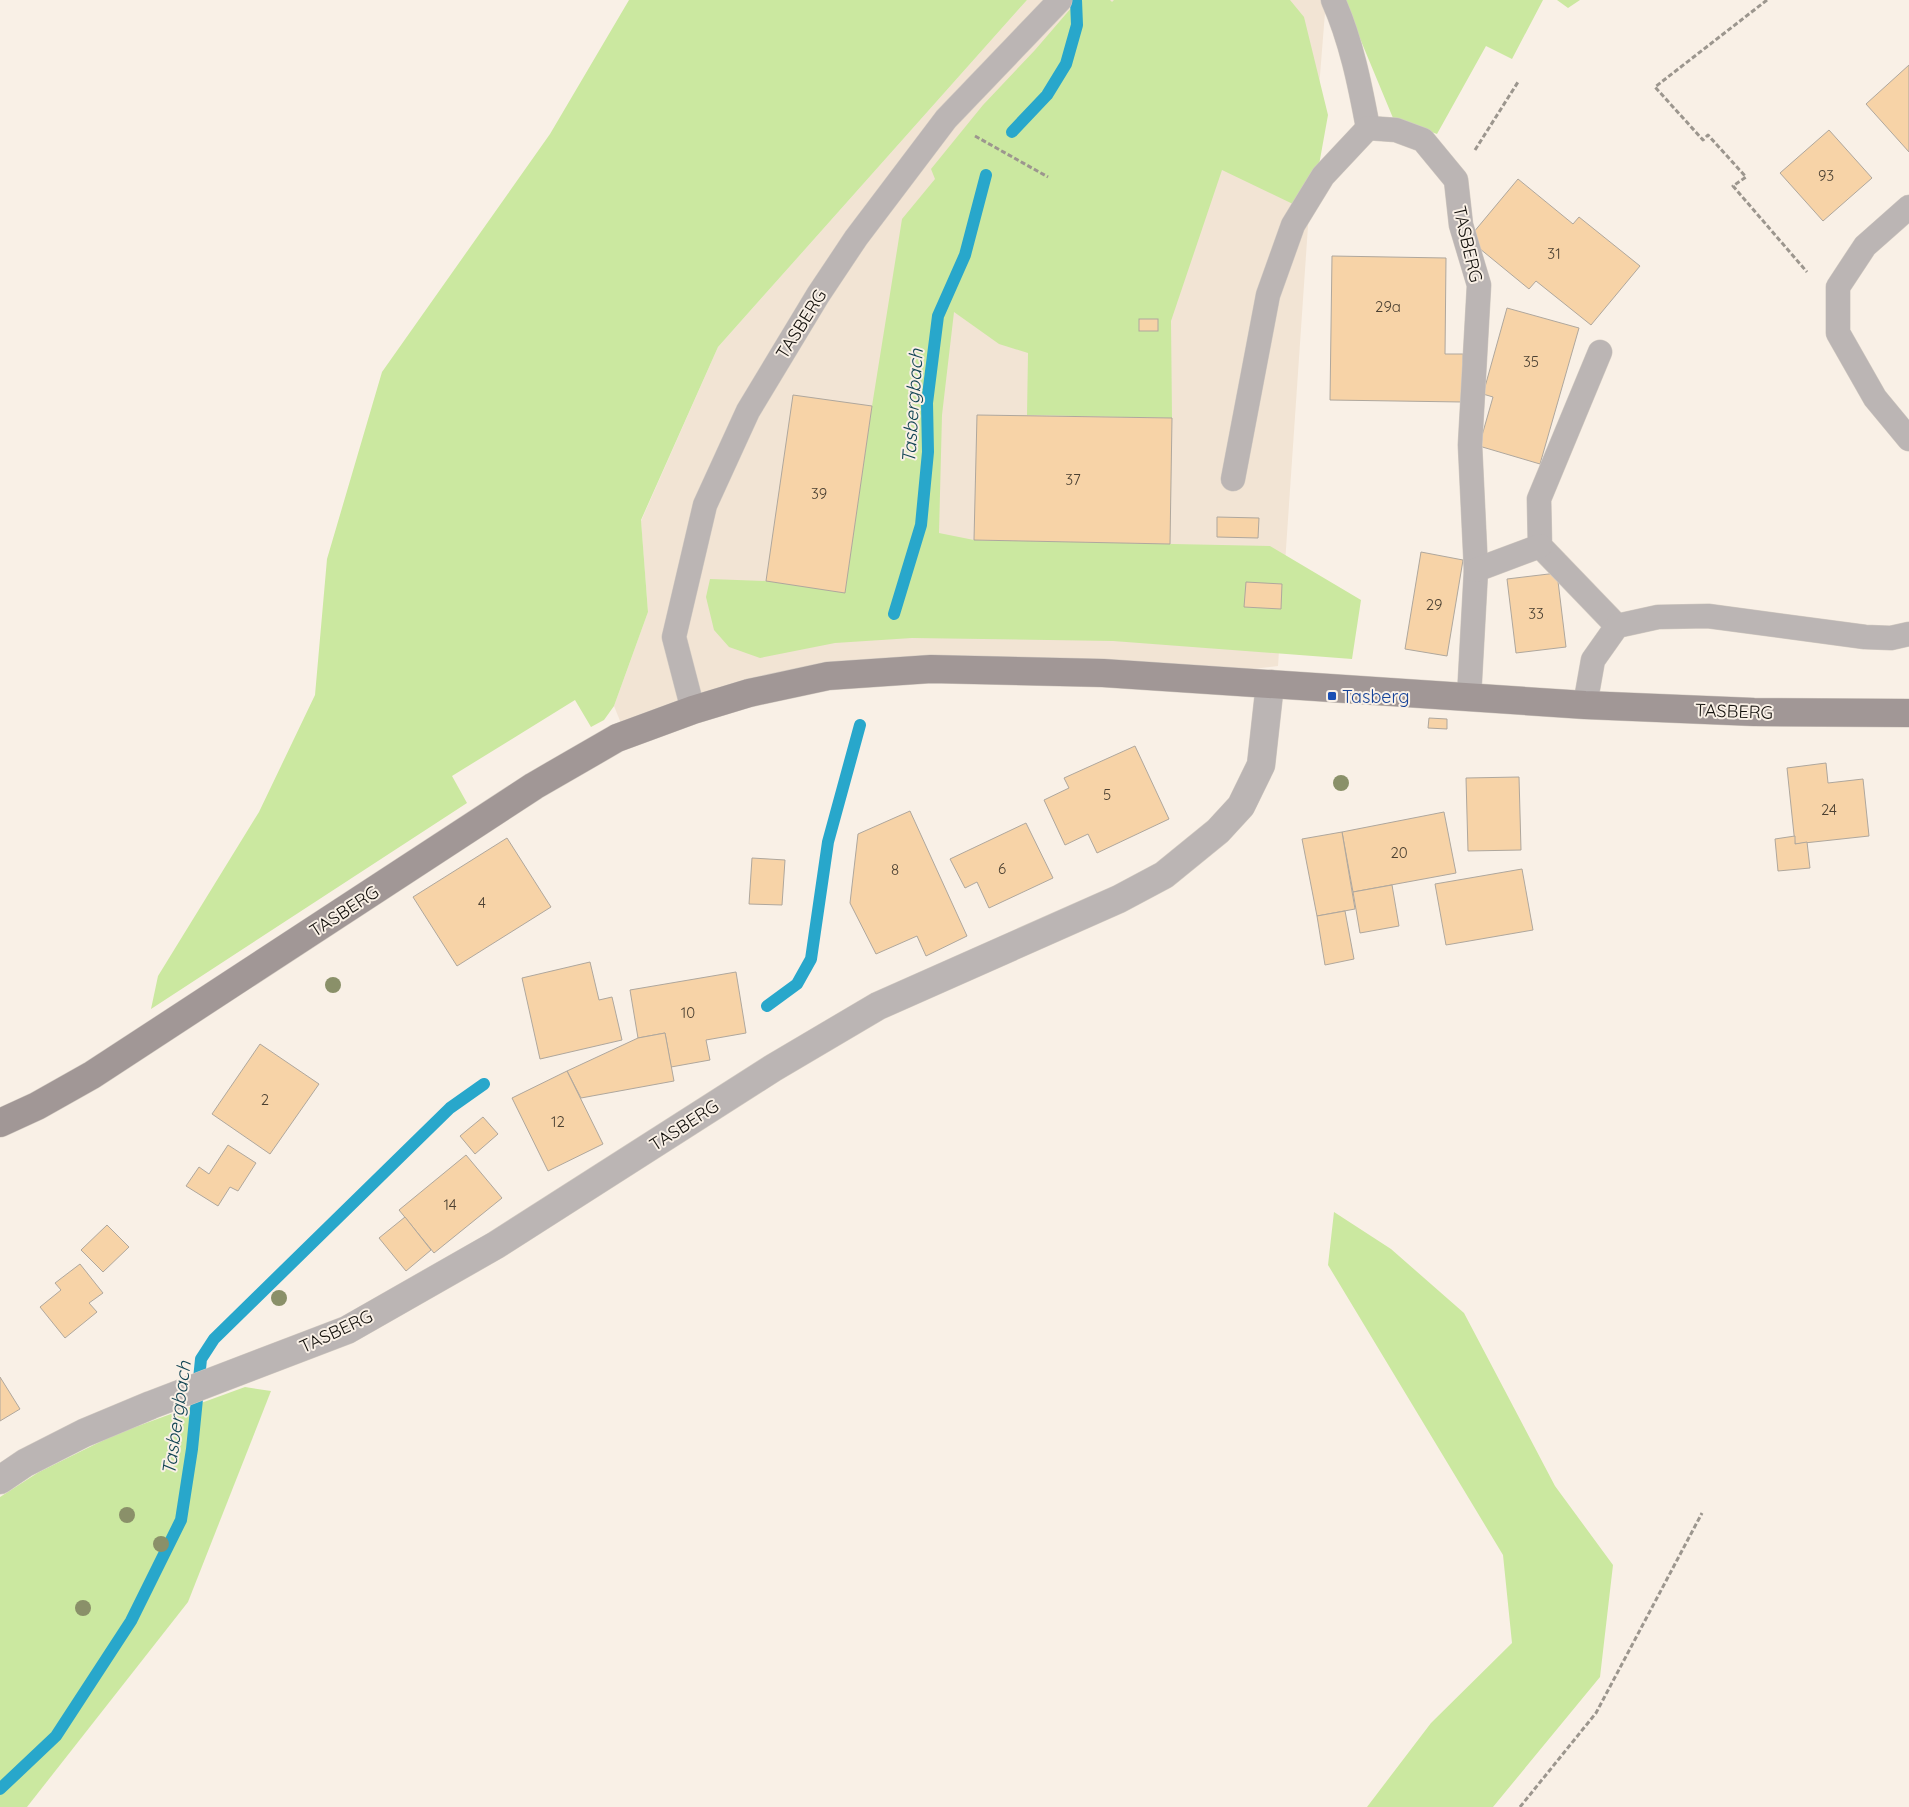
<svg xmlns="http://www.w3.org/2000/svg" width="1909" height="1807" font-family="Quicksand,sans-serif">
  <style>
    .built { fill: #f2e4d4 }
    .green { fill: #cbe8a0 }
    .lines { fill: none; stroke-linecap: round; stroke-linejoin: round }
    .stream { stroke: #28a7cb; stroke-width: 12 }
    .building { fill: #f7d3a7; stroke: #afa79d }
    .service-casing { stroke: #d4ccc3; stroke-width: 25 }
    .minor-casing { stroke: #d4ccc3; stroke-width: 29 }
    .secondary-casing { stroke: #d4ccc3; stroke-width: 29 }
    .path { stroke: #9c968e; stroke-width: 3; stroke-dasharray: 5 2.5; stroke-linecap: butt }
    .service { stroke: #bbb5b4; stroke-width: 24 }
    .minor { stroke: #bbb5b4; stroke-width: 28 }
    .secondary { stroke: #a19796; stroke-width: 28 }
    .tree { fill: #8a9069 }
    .transit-dot { fill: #1a4fb4; stroke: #f9f0e6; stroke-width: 2 }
    .labels { text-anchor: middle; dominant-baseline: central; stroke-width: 4; stroke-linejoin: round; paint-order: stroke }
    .number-label { font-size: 15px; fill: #4b4032 }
    .street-label { font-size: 18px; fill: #120f0b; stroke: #f9f0e6 }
    .transit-label { font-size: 18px; fill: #164399; stroke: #f9f0e6; text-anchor: start }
    .water-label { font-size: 19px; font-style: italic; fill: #124554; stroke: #f9f0e6 }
  </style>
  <rect width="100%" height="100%" fill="#f9f0e6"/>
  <path class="built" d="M1027,0H1326L1308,226L1278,666L1115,685L931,681L829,687L748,701L629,743L614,706L648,612L641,521L718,347Z"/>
  <g class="green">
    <path d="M629,0H1027L718,347L641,520L648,612L614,706L604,720L591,727L575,700L452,776L467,803L151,1009L158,976L259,812L315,695L327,559L382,372L550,134Z"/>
    <path d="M1078,0H1110L1112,2L1114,0H1290L1304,17L1328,115L1319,165L1295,205L1222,170L1171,321L1172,418L1027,415L1028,353L999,344L954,312L942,415L939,533L974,540L1270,546L1361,600L1352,659L1113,641L912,638L835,643L760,658L729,647L714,630L706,597L710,579L766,581L845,592L872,406L902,219L935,179L931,169L983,105L1035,50Z"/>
    <path d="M1344,0H1543L1512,59L1486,46L1437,134L1393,118Z"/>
    <path d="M1557,0H1580L1568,8Z"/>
    <path d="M1334,1212L1391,1249L1464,1313L1555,1486L1613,1565L1600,1677L1493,1807H1367L1431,1723L1512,1643L1503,1555L1328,1265Z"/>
    <path d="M245,1387L271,1391L188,1602L27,1807H0V1497L39,1472L116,1434Z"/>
  </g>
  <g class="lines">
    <g class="stream">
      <path d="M1012,132L1047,95L1066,64L1077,25L1076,0"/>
      <path d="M894,614L921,525L928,452L927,403L938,316L965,255L986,175"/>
      <path d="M767,1006L797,984L811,959L828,842L860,725"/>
      <path d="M0,1789L56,1736L131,1621L181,1520L192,1449L201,1359L214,1339L450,1108L484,1084"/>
    </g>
  </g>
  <g class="building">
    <path d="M1909,65V152L1866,104Z"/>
    <path d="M1829,130L1872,178L1823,221L1780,173Z"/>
    <path d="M1518,179L1573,224L1579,217L1640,266L1591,325L1536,281L1529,289L1468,239Z"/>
    <path d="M1332,256L1446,258L1445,354H1463L1462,402L1330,400Z"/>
    <path d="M1507,308L1579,328L1540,464L1479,446L1493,397L1483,394Z"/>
    <rect x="1139" y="319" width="19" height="12"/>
    <path d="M793,395L872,406L845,593L766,581Z"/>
    <path d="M977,415L1172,418L1170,544L974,540Z"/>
    <path d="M1217,517L1259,518L1258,538L1217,537Z"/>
    <path d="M1421,552L1463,560L1447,656L1405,649Z"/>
    <path d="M1557,573L1566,647L1516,653L1507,579Z"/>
    <path d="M1246,582L1282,584L1281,609L1244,607Z"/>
    <path d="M1429,718L1447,719V729L1428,728Z"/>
    <path d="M1135,746L1169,819L1097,853L1088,834L1065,845L1044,800L1069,788L1064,778Z"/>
    <path d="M1826,763L1828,783L1863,779L1869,836L1795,844L1787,768Z"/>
    <path d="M1519,777L1521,850L1468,851L1466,778Z"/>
    <path d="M910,811L967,936L926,956L917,936L876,954L850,903L858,834Z"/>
    <path d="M1444,812L1456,873L1353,892L1342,832Z"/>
    <path d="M1026,823L1053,878L989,908L977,882L965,888L950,859Z"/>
    <path d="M1342,832L1355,909L1317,916L1302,839Z"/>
    <path d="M1795,836V844L1807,842L1810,868L1778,871L1775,839Z"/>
    <path d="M507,838L551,907L457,966L413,897Z"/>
    <path d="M752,858L785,860L782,905L749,904Z"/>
    <path d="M1522,869L1533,930L1446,945L1435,884Z"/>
    <path d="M1392,885L1399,926L1360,933L1353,892Z"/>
    <path d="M1345,911L1354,959L1325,965L1317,916Z"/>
    <path d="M590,962L599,1000L612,997L622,1040L540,1059L522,978Z"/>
    <path d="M736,972L746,1033L706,1040L710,1060L671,1067L665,1033L638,1038L630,990Z"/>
    <path d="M665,1033L674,1081L581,1098L567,1071L638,1038Z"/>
    <path d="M260,1044L319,1084L270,1154L212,1114Z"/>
    <path d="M567,1071L603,1144L548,1171L512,1098Z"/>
    <path d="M483,1117L498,1134L475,1154L460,1136Z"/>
    <path d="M228,1145L256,1163L238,1191L230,1187L218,1206L186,1186L199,1167L209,1174Z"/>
    <path d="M466,1155L502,1198L434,1253L399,1210Z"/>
    <path d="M405,1217L431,1250L406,1271L379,1238Z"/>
    <path d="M107,1225L129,1247L103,1272L81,1250Z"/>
    <path d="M80,1264L103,1293L89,1303L97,1312L65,1338L40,1307L61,1290L55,1283Z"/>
    <path d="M0,1377L20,1409L0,1421Z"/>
  </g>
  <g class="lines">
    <g class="service-casing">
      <g id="service">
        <path d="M1333,0C1351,40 1360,85 1368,128"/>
        <path d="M1909,207L1865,246L1838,287V333L1875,398L1909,439"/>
        <path d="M1600,352L1539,499L1540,546L1617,626"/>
        <path d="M1233,479L1268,295L1293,225L1323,176L1368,128L1396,130L1423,140L1456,180L1461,225L1479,285L1470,445L1476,570L1469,697"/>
        <path d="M1476,570L1540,546"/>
        <path d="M1585,705L1593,660L1617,626L1658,617L1708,616L1865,637L1891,638L1909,634"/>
        <path d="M693,710L674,637L705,505L748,411L818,295L856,238L946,119L1060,0"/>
      </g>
    </g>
    <g class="minor-casing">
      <path id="minor" d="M0,1480L25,1463L84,1433L151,1405L347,1330L496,1245L773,1068L878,1006L1119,899L1164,875L1218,831L1241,806L1261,765L1270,684"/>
    </g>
    <g class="secondary-casing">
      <path id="secondary" d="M0,1123L37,1106L92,1075L534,786L617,738L693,710L749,693L828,676L931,669L1103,673L1585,705L1754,712L1909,713"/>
    </g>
    <g class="path">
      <path d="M1767,0L1655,87L1703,140L1708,135L1746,177L1733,186L1807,272"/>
      <path d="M975,136L1048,177"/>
      <path d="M1475,150L1518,82"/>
      <path d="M1520,1807L1596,1713L1702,1513"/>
    </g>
    <use href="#service" class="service"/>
    <use href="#minor" class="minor"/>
    <use href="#secondary" class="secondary"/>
  </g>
  <g class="tree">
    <circle cx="1341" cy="783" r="8"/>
    <circle cx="333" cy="985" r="8"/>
    <circle cx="279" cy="1298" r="8"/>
    <circle cx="127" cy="1515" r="8"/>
    <circle cx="161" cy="1544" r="8"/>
    <circle cx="83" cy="1608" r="8"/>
  </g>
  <rect class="transit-dot" x="1327" y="691" width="10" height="10" rx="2.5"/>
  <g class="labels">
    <g class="number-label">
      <text x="1826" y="175">93</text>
      <text x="1554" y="253">31</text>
      <text x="1388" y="306">29a</text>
      <text x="1531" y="361">35</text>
      <text x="1073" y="479">37</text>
      <text x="819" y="493">39</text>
      <text x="1434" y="604">29</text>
      <text x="1536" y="613">33</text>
      <text x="1107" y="794">5</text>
      <text x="1829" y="809">24</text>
      <text x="1399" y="852">20</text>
      <text x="1002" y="868">6</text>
      <text x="895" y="869">8</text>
      <text x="482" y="902">4</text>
      <text x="688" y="1012">10</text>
      <text x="265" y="1099">2</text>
      <text x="558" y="1121">12</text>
      <text x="450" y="1204">14</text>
    </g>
    <g class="street-label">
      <text transform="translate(1468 244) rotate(77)">TASBERG</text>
      <text transform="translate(801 324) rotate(-58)">TASBERG</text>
      <text transform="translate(1734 711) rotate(2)">TASBERG</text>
      <text transform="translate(344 911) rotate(-33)">TASBERG</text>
      <text transform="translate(684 1125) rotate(-33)">TASBERG</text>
      <text transform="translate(336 1331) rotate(-25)">TASBERG</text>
    </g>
    <g class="transit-label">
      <text x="1342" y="696">Tasberg</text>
    </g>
    <g class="water-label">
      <text transform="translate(912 406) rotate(-86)">Tasbergbach</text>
      <text transform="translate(176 1418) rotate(-82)">Tasbergbach</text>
    </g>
  </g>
</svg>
